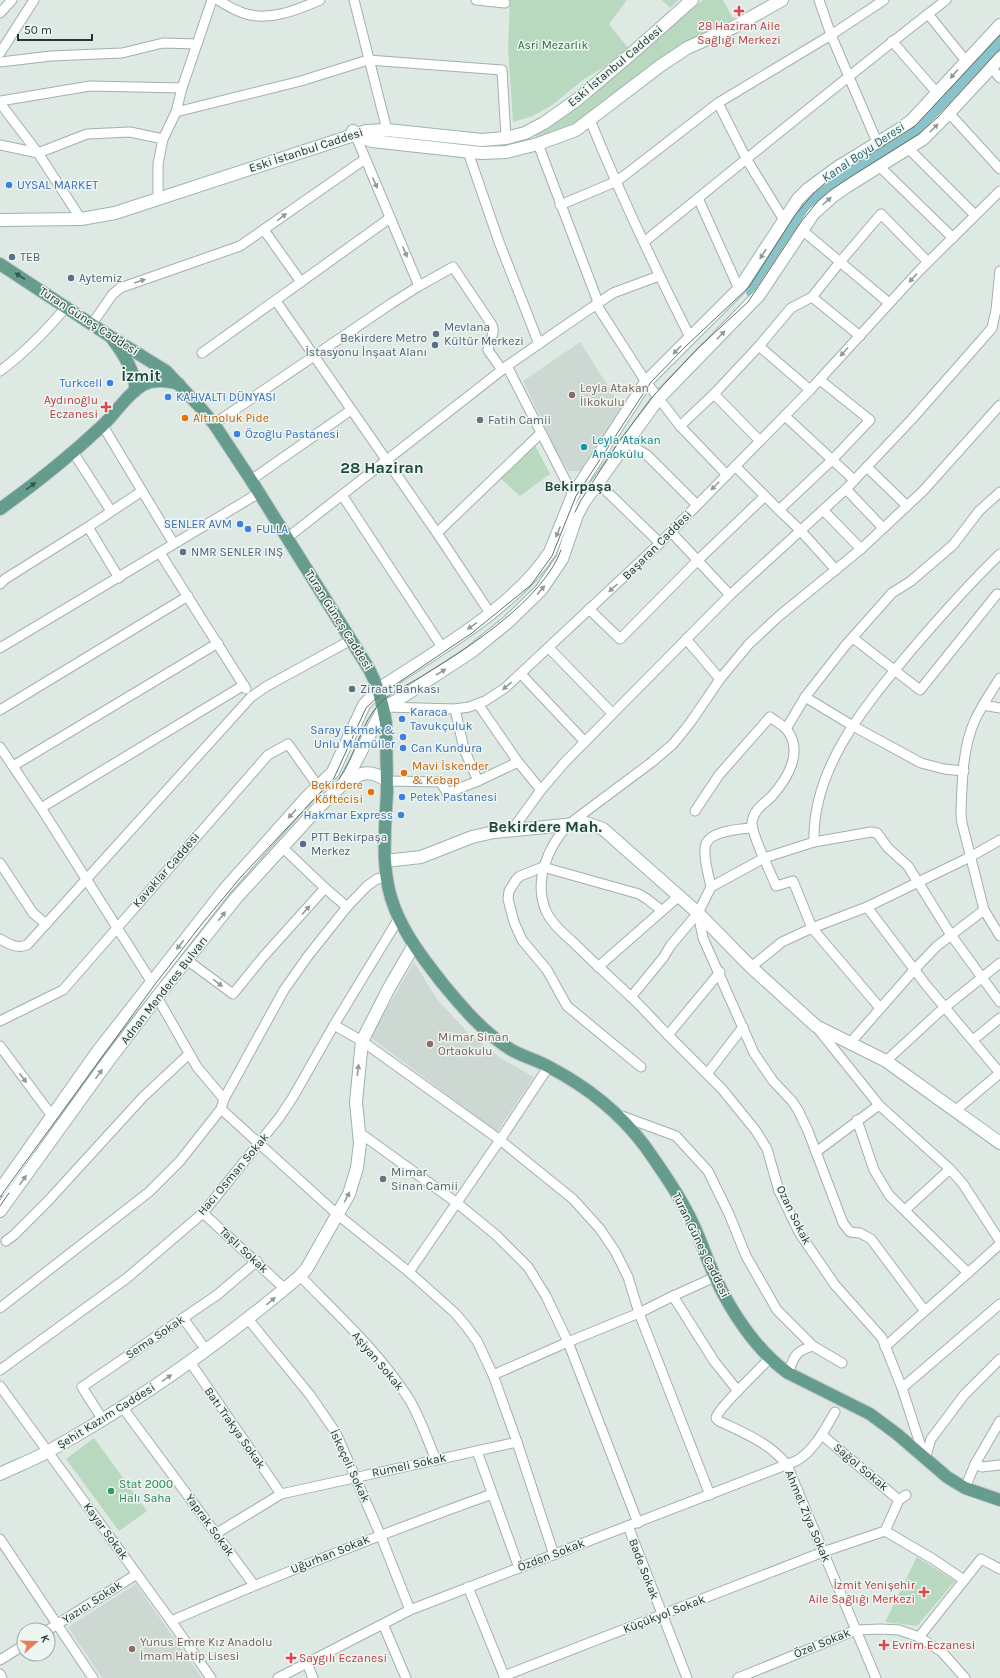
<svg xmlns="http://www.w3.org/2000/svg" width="1000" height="1678" font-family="Karla,sans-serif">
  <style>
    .built { fill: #cdd8d3 }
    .green { fill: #b8d9c0 }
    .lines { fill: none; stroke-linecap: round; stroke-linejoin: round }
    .canal { stroke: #88c3cb; stroke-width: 10 }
    .street-casing { stroke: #a2b0ab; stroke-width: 11 }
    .secondary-casing { stroke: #9eb4ab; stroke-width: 14 }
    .primary-casing { stroke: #bcc3c1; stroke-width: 14 }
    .street { stroke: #fff; stroke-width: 9 }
    .secondary { stroke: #fff; stroke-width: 12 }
    .primary { stroke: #659c8d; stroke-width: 12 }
    .tram { stroke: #5b736c; stroke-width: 1 }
    .oneway { fill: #909b98 }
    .oneway2 { fill: #35554d }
    .health-dot { fill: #e0444e; stroke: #eef6f2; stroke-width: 1.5 }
    .shop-dot { fill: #3f7fe0; stroke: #eef6f2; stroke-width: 1.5 }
    .service-dot { fill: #5c6f8a; stroke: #eef6f2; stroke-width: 1.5 }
    .education-dot { fill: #8d6e63; stroke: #eef6f2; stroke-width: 1.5 }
    .food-dot { fill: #e8710a; stroke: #eef6f2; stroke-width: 1.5 }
    .worship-dot { fill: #6b7280; stroke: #eef6f2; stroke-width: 1.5 }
    .culture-dot { fill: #0f9aa8; stroke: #eef6f2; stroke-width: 1.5 }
    .leisure-dot { fill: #2e9e5b; stroke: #eef6f2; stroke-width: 1.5 }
    .labels { text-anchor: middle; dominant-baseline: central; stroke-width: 3; stroke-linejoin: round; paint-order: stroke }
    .health-label { font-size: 12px; fill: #be3a42; stroke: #eef6f2; text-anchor: end }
    .park-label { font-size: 12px; fill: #2e6b44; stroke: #eef6f2 }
    .street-label { font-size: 12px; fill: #213731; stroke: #eef6f2 }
    .shop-label { font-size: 12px; fill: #366cbe; stroke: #eef6f2; text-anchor: start }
    .service-label { font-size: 12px; fill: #4e5e75; stroke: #eef6f2; text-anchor: start }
    .education-label { font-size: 12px; fill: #785e54; stroke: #eef6f2; text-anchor: start }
    .food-label { font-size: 12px; fill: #c56008; stroke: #eef6f2; text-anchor: start }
    .worship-label { font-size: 12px; fill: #5b616d; stroke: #eef6f2; text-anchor: start }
    .culture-label { font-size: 12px; fill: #0d838f; stroke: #eef6f2; text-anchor: start }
    .leisure-label { font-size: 12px; fill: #27864d; stroke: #eef6f2; text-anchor: start }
    .water-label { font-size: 13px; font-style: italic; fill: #1f636f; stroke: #eef6f2 }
    .quarter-label { font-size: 14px; font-weight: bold; fill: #1e483d; stroke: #eef6f2 }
    .district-label { font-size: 16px; font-weight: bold; fill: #1e483d; stroke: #eef6f2 }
  </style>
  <rect width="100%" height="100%" fill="#dee9e4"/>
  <g class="built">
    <path d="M580,342L623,410L582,471H569L559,457L523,381Z"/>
    <path d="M414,962L437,999L468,1033L502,1059L534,1077L497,1132L370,1037Z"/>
    <path d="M136,1584L202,1678H102L68,1627Z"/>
  </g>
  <g class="green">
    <path d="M510,0H627L609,24L628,48L606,66L584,79L552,105L533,116L513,122L508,47Z"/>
    <path d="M662,0H679L670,8Z"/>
    <path d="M703,0H723L732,17L735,18L683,44L591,114L574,124L537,138L535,136L578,106Z"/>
    <path d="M535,445L550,474L520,496L501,479Z"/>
    <path d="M94,1438L147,1511L119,1531L66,1459Z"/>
    <path d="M917,1557L955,1581L917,1626L885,1622Z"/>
  </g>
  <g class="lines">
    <path class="canal" d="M751,292L805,209L823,192L846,176L920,129L1000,41"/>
    <g class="street-casing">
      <g id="street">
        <path d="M218,0C226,5 234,10 243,13C268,22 297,10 320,0"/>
        <path d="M354,0L387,130"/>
        <path d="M476,0L505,3"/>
        <path d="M819,0L831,35L877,142"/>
        <path d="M0,13L12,0"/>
        <path d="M928,14L966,61"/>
        <path d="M892,41L937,93"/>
        <path d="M0,53L34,0"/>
        <path d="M0,62L51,56L122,53L163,43L197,44"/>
        <path d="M991,67L1000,78"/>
        <path d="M0,101L90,86L182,88"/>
        <path d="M0,103L38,153L81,219"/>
        <path d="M718,103L747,160L784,220"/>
        <path d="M176,112L301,81L368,60L502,70L506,138"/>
        <path d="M949,113L1000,169"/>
        <path d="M590,120C620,194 654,266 690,337"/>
        <path d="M355,134L419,286"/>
        <path d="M538,144L598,302"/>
        <path d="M0,145L38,153L87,134L130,132L163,139"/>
        <path d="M909,149L975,215"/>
        <path d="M468,152L499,242L539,344"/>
        <path d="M879,166L953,238"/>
        <path d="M698,198L739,289"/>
        <path d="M158,199V164L163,139L176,112L182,88L212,0"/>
        <path d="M560,205L615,182L625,175L718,103L831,35L884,0"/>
        <path d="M264,230L301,282"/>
        <path d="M802,230L889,303"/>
        <path d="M644,242C744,161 844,79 946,0"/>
        <path d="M812,297L860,336"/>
        <path d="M276,301L437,533L490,613"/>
        <path d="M596,304L646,382L680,426L714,394L759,346L791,308L812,297L840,262L881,214L928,262"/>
        <path d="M92,324L112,295L120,288L240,246L365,159"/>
        <path d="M759,346L810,390"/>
        <path d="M202,353L390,218"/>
        <path d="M507,366L573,495"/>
        <path d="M0,371C26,352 46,331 67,306"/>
        <path d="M714,394L760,441"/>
        <path d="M785,416L854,480"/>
        <path d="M214,424L392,303L419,286L453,267L492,325C496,333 489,341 488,350L502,370"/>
        <path d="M103,426L174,544"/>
        <path d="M680,426L727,475"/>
        <path d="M627,443L647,455L697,505"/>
        <path d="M73,452L111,511"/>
        <path d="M735,466L765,496"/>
        <path d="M867,467L907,506"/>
        <path d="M251,480L351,410"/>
        <path d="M598,483L660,543"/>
        <path d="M846,489L883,528"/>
        <path d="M342,495L442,647"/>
        <path d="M779,510L800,530L836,570"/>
        <path d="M823,510L861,549"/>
        <path d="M88,527L119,578"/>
        <path d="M671,532L730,595"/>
        <path d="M437,533L541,433"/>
        <path d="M287,538L507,366L553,334L613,293L659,276"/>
        <path d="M160,553L246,689"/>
        <path d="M0,584L5,579L88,527L142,491"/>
        <path d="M589,609L620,639L698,560L765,496L779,510L832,460L870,420L820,380"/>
        <path d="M853,638L920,690L997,594"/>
        <path d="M686,639L720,679"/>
        <path d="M0,648L259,493"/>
        <path d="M549,648L612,713"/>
        <path d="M521,674L585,742"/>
        <path d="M1000,678C991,692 982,705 975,720C962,748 962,784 961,815L962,823L984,910L1000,936"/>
        <path d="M805,697L853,726L921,763L944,769L964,771"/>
        <path d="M478,704L518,762L541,790"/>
        <path d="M983,705L1000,708"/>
        <path d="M385,707L455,709L469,707L485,701L505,688L660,543L810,390L918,272L1000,191"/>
        <path d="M455,709L464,749L478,781"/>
        <path d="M0,710L188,596"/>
        <path d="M786,729L805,697L845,646L892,593L911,581L953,545L979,511L1000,492"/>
        <path d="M0,747L41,808L151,981"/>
        <path d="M13,766L218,643"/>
        <path d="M387,781L441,782L447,793L478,781L518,762"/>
        <path d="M41,808L244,685"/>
        <path d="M695,811L719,775L770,717C775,721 783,725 787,730C804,752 787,779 772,796C763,805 754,809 752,822C751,834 771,873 776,886L793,881L812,928L880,1008"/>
        <path d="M512,830L541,790L565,762L730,595L846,489L912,419L979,343L992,328L996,310L1000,271"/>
        <path d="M814,842C812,768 865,706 909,653C938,619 968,585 1000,554"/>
        <path d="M282,847L325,888L347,907"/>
        <path d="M0,863L33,913L46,924"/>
        <path d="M711,887C709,877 702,853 706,844C711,831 740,829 752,828"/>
        <path d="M867,907L926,985L1000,1073"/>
        <path d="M698,913L703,938L754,1053L773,1081L792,1101L798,1110L808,1131L843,1223L850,1232L860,1233L871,1239L924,1310"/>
        <path d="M0,939C9,944 17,949 27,945L251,697L267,686L351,640"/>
        <path d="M187,960L233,994L263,957L325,888"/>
        <path d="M598,967L679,896"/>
        <path d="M751,967L782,942L812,928L867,907L970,857L1000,840"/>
        <path d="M720,972L668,1035L722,1089L756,1131L767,1149L779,1191L800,1234L835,1285L882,1338L902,1388L924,1456"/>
        <path d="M157,997L197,1067L224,1099"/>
        <path d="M631,997L663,958L671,945L698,913L711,887L764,858L814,842L871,832L877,833L888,848L908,866L951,935L1000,1002"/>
        <path d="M0,1021L63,990L268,755L288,744L318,786"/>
        <path d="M334,1025L362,1041L500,1140L573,1199L600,1229L615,1251L628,1277L639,1313L710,1495"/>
        <path d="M818,1029L879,1105L950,1169L963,1184L1000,1241"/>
        <path d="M668,1035C655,1022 643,1008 630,996C611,978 592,961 574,943C564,934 552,924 546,911C533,881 548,846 569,824L652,762L673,744L690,723L720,679L749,644L779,616L861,549L923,491L1000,405"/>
        <path d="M973,1040L1000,1018"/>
        <path d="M850,1043L914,970L937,946L984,910"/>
        <path d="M0,1046L52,1116"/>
        <path d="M886,1061L938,1013L1000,963"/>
        <path d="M641,1067L567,1006L547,970L522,940L514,922L508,899L509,891L516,880L520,876L543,867L639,894L647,899L661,910"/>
        <path d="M707,1074L743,1027"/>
        <path d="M221,1109L338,1215L409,1272L455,1313L466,1326L477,1341L493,1375L517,1442L554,1555"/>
        <path d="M956,1110L1000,1073"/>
        <path d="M619,1115L676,1136L708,1171L729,1214L746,1256L777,1310L813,1346L842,1363"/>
        <path d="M857,1120L874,1170L889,1195L968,1273"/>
        <path d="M360,1133L457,1203L496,1235L528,1267L546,1296L568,1342L638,1523"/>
        <path d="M816,1152L879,1105"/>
        <path d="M905,1210L950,1169"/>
        <path d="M203,1213L285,1289"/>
        <path d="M6,1241L14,1235L48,1201L143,1097L189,1054"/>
        <path d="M409,1272L500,1140L549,1066"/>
        <path d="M300,1276C338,1315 379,1352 409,1399C420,1417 427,1439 436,1460"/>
        <path d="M673,1296L715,1277"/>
        <path d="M0,1308L149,1192L180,1161L221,1109L224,1099L284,990L308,956L347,907L367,886L377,879L387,877"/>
        <path d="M183,1318L206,1350"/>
        <path d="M248,1319L310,1395L336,1433L380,1534L410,1610"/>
        <path d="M885,1347C923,1312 962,1279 1000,1244"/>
        <path d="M770,1358C761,1368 718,1408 716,1418L719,1421C744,1433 770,1443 787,1465L876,1678"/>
        <path d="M190,1362L281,1494"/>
        <path d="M0,1370L127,1278L203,1213L279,1118L293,1097L334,1025L399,918"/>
        <path d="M788,1373C794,1357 795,1351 813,1346"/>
        <path d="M493,1375L568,1342L639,1313L673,1296L714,1361L738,1391"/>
        <path d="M0,1386L171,1621L211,1678"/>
        <path d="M902,1388L1000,1304"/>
        <path d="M123,1408L254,1585"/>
        <path d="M103,1420L82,1387L217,1295L257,1261"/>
        <path d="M822,1435L899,1500"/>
        <path d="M477,1451L519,1568"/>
        <path d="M925,1459L931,1439L964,1395L1000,1359"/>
        <path d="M975,1464L982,1467L1000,1465"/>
        <path d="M965,1488L975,1464L1000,1421"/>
        <path d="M628,1526L687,1678"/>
        <path d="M885,1531L899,1500L906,1495"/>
        <path d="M217,1533L281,1494L517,1442"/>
        <path d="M0,1539L93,1678"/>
        <path d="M468,1587L505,1678"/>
        <path d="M171,1621C277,1575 384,1533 492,1494"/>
        <path d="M383,1624L406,1678"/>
        <path d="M48,1630L137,1574"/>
        <path d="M919,1637L981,1559L1000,1569"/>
        <path d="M0,1660L24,1645"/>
        <path d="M307,1663L313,1678"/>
        <path d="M0,1674L2,1678"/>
        <path d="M504,1676L823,1552L885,1531L933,1559L964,1580"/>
        <path d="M278,1678L410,1610L796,1461C814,1451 825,1429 835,1412"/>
        <path d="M738,1678L856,1630L881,1629L899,1630L919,1637L942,1652L965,1678"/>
      </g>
    </g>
    <g class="secondary-casing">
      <g id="secondary">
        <path d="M353,131L361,137L372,141L481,153L506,152L538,144L576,130L660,66L687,48L734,27L782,0"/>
        <path d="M0,220L81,219L115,213L366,131L387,130L482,140L506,138L525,133L544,123L578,99L630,55L692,0"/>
        <path d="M345,782C362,772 371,769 387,781"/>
        <path d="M385,861L421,857L472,837L494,832L586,823L603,829L698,913L751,967L816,1026L886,1061L1000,1143"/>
        <path d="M0,1190L98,1051L225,889L307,797L333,772L364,705L379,689C434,652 514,608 550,552L573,495L646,382L739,289L798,199L808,189L838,167L900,129L912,120L1000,25"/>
        <path d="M0,1211L109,1060L157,997L236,898L318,808L345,782L384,707L396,701L471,652L508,622L541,590L562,559L577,515L584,502L658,399L759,295L813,214L833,196L846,187L923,139L949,113L1000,58"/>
        <path d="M0,1474C16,1466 33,1460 49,1451C139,1401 222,1342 300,1276L307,1268L349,1194L357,1168L360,1143L356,1102L362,1041L389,988L414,945"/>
      </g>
    </g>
    <g class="primary-casing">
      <g id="primary">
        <path d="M0,264L111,337L166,371L199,406L214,424L251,480L369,669C378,686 383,704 386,723C386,746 387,769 387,792C385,831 380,873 395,909C406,937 425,961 443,984C463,1008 483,1032 510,1049C523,1057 538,1060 551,1068C587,1087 619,1112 644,1145C659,1166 674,1187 686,1210C698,1231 705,1255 715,1277C731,1312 757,1351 788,1373L870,1414L897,1434L947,1477L965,1488L1000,1500"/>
        <path d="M113,340C123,353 137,375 135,391"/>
        <path d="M0,509C35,484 70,456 102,426C116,413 127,394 143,385C155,379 167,381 179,384"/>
      </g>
    </g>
    <use href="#street" class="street"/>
    <use href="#secondary" class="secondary"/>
    <use href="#primary" class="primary"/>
    <g class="tram">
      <path d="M575,512L581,500L620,440L655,394L697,349L748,302L801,222L818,201L831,190L852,176L919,134L937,118L1000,49"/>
      <path d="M339,779C356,756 360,723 381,702C391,692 414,682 427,673C470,647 544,598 561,550"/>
      <path d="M0,1197L153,987L201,925L240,878L334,778L366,708L380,695L472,633L531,585L552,556L576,496L651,382L686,346L749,287L795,215L814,193L827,181L915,126L1000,35"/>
      <path d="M0,1206L9,1193"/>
    </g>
  </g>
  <defs><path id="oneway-solid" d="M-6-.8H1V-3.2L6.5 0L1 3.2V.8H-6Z"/></defs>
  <g class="oneway">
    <use href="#oneway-solid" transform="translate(954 74) rotate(131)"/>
    <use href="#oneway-solid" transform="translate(934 128) rotate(-45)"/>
    <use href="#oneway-solid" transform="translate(375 183) rotate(66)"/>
    <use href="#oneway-solid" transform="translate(827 201) rotate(-42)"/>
    <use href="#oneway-solid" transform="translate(282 217) rotate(-37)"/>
    <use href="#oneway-solid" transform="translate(405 252) rotate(67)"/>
    <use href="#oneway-solid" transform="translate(763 254) rotate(123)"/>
    <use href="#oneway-solid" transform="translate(913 278) rotate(133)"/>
    <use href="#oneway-solid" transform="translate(140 281) rotate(-19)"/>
    <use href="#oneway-solid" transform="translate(721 335) rotate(-46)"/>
    <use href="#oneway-solid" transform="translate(677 350) rotate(134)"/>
    <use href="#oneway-solid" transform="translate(844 352) rotate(132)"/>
    <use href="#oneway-solid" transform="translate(715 486) rotate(135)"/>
    <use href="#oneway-solid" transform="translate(558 532) rotate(112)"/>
    <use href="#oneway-solid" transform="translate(613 588) rotate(138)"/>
    <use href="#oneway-solid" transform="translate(541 590) rotate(-49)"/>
    <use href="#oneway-solid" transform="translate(472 626) rotate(145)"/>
    <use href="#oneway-solid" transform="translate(441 672) rotate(-32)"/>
    <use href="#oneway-solid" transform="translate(507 686) rotate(140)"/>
    <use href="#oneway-solid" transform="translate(292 814) rotate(132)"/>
    <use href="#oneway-solid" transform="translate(306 910) rotate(-48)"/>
    <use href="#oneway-solid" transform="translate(222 916) rotate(-52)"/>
    <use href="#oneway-solid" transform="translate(180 945) rotate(128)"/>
    <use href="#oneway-solid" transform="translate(218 983) rotate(37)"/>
    <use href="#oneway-solid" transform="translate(358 1070) rotate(-83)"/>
    <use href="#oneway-solid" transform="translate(99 1074) rotate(-54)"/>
    <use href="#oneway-solid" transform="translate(23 1078) rotate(53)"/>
    <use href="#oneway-solid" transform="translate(23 1180) rotate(-54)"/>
    <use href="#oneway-solid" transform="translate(347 1197) rotate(-63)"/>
    <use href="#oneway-solid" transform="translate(271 1301) rotate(-40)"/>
    <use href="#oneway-solid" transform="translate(167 1378) rotate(-34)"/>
  </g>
  <g class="oneway2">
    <use href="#oneway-solid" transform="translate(20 276) rotate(-147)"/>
    <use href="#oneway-solid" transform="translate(31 486) rotate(-38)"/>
  </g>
  <g class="health-dot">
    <path d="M737 5h4v4h4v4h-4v4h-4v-4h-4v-4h4z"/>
    <path d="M104 401h4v4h4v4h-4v4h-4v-4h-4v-4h4z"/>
    <path d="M922 1586h4v4h4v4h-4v4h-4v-4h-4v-4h4z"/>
    <path d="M882 1639h4v4h4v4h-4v4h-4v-4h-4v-4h4z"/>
    <path d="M289 1652h4v4h4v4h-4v4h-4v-4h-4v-4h4z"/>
  </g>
  <g class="shop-dot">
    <circle cx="9" cy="185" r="4"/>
    <circle cx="110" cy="383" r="4"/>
    <circle cx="168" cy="397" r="4"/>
    <circle cx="237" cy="434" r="4"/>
    <circle cx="240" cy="524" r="4"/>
    <circle cx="248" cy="529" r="4"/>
    <circle cx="402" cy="719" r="4"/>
    <circle cx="403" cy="737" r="4"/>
    <circle cx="403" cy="748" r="4"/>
    <circle cx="402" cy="797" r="4"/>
    <circle cx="401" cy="815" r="4"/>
  </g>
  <g class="service-dot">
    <circle cx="12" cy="257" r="4"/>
    <circle cx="71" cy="278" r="4"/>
    <circle cx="436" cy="334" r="4"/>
    <circle cx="435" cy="345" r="4"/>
    <circle cx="183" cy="552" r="4"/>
    <circle cx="352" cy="689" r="4"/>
    <circle cx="303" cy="844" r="4"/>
  </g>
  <g class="education-dot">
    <circle cx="572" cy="395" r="4"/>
    <circle cx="430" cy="1044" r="4"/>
    <circle cx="132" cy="1649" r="4"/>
  </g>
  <g class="food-dot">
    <circle cx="185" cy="418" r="4"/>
    <circle cx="404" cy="773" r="4"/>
    <circle cx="371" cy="792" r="4"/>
  </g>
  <g class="worship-dot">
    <circle cx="480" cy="420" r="4"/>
    <circle cx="383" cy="1179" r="4"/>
  </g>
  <circle class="culture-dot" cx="584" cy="447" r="4"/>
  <circle class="leisure-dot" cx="111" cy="1491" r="4"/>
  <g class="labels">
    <g class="health-label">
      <text x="739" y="26" text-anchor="middle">28 Haziran Aile<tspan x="739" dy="14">Sağlığı Merkezi</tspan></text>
      <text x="98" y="400">Aydınoğlu<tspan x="98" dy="14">Eczanesi</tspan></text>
      <text x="915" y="1585">İzmit Yenişehir<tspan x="915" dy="14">Aile Sağlığı Merkezi</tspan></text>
      <text x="892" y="1645" text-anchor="start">Evrim Eczanesi</text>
      <text x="299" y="1658" text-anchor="start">Saygılı Eczanesi</text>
    </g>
    <g class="park-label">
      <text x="553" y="45">Asri Mezarlık</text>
    </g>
    <g class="street-label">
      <text transform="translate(615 66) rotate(-40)">Eski İstanbul Caddesi</text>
      <text transform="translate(306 150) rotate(-18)">Eski İstanbul Caddesi</text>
      <text transform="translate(89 321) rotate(33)">Turan Güneş Caddesi</text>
      <text transform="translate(657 545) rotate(-45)">Başaran Caddesi</text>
      <text transform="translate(339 620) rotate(58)">Turan Güneş Caddesi</text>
      <text transform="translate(166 870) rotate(-49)">Kavaklar Caddesi</text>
      <text transform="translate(164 990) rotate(-52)">Adnan Menderes Bulvarı</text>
      <text transform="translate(233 1174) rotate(-50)">Hacı Osman Sokak</text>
      <text transform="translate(794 1215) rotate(64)">Ozan Sokak</text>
      <text transform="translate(701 1245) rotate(64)">Turan Güneş Caddesi</text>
      <text transform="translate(244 1250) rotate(43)">Taşlı Sokak</text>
      <text transform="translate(155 1337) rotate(-34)">Sema Sokak</text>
      <text transform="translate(378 1361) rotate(50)">Aşiyan Sokak</text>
      <text transform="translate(106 1416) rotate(-32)">Şehit Kazım Caddesi</text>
      <text transform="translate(235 1428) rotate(55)">Batı Trakya Sokak</text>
      <text transform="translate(409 1465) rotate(-12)">Rumeli Sokak</text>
      <text transform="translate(350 1466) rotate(65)">İskeçeli Sokak</text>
      <text transform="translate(861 1467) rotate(40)">Sağol Sokak</text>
      <text transform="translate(808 1516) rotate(67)">Ahmet Ziya Sokak</text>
      <text transform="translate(210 1525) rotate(54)">Yaprak Sokak</text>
      <text transform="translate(106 1531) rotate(54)">Kayar Sokak</text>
      <text transform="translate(330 1554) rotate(-22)">Uğurhan Sokak</text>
      <text transform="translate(551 1555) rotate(-21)">Özden Sokak</text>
      <text transform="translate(644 1569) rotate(69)">Bade Sokak</text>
      <text transform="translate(92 1602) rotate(-33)">Yazıcı Sokak</text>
      <text transform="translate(664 1614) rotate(-21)">Küçükyol Sokak</text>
      <text transform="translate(822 1643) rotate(-22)">Özel Sokak</text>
    </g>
    <g class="shop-label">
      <text x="17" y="185">UYSAL MARKET</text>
      <text x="102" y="383" text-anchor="end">Turkcell</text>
      <text x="176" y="397">KAHVALTI DÜNYASI</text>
      <text x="245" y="434">Özoğlu Pastanesi</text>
      <text x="232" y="524" text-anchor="end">SENLER AVM</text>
      <text x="256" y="529">FULLA</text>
      <text x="410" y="712">Karaca<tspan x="410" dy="14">Tavukçuluk</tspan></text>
      <text x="395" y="730" text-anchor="end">Saray Ekmek &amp;<tspan x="395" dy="14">Unlu Mamüller</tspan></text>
      <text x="411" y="748">Can Kundura</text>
      <text x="410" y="797">Petek Pastanesi</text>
      <text x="393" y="815" text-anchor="end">Hakmar Express</text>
    </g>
    <g class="service-label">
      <text x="20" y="257">TEB</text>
      <text x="79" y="278">Aytemiz</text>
      <text x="444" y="327">Mevlana<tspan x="444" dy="14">Kültür Merkezi</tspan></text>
      <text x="427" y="338" text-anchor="end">Bekirdere Metro<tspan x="427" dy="14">İstasyonu İnşaat Alanı</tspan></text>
      <text x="191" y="552">NMR SENLER INŞ</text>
      <text x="360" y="689">Ziraat Bankası</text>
      <text x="311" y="837">PTT Bekirpaşa<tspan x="311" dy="14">Merkez</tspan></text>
    </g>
    <g class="education-label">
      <text x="580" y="388">Leyla Atakan<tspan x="580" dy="14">İlkokulu</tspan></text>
      <text x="438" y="1037">Mimar Sinan<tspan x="438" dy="14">Ortaokulu</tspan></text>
      <text x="140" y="1642">Yunus Emre Kız Anadolu<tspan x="140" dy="14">İmam Hatip Lisesi</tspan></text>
    </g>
    <g class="food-label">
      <text x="193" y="418">Altınoluk Pide</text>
      <text x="412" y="766">Mavi İskender<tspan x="412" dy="14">&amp; Kebap</tspan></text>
      <text x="363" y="785" text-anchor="end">Bekirdere<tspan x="363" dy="14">Köftecisi</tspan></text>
    </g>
    <g class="worship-label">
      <text x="488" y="420">Fatih Camii</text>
      <text x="391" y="1172">Mimar<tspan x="391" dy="14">Sinan Camii</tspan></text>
    </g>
    <g class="culture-label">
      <text x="592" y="440">Leyla Atakan<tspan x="592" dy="14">Anaokulu</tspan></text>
    </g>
    <g class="leisure-label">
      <text x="119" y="1484">Stat 2000<tspan x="119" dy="14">Halı Saha</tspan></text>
    </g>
    <g class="water-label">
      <text transform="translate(863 152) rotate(-34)">Kanal Boyu Deresi</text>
    </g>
    <g class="quarter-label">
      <text x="578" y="486">Bekirpaşa</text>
    </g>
    <g class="district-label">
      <text x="141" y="375">İzmit</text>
      <text x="382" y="467">28 Haziran</text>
      <text x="545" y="826">Bekirdere Mah.</text>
    </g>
  </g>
  <g transform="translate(36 1642) rotate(70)"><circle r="19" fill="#eef6f2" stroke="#9caaa5"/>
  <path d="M0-3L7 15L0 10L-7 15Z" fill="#e97b5c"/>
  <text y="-6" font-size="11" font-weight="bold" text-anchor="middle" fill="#213731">K</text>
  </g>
  <path d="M18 34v6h74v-6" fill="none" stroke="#213731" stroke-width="2"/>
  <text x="24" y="34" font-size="12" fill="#213731" stroke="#eef6f2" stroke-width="3" paint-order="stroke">50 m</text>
</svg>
